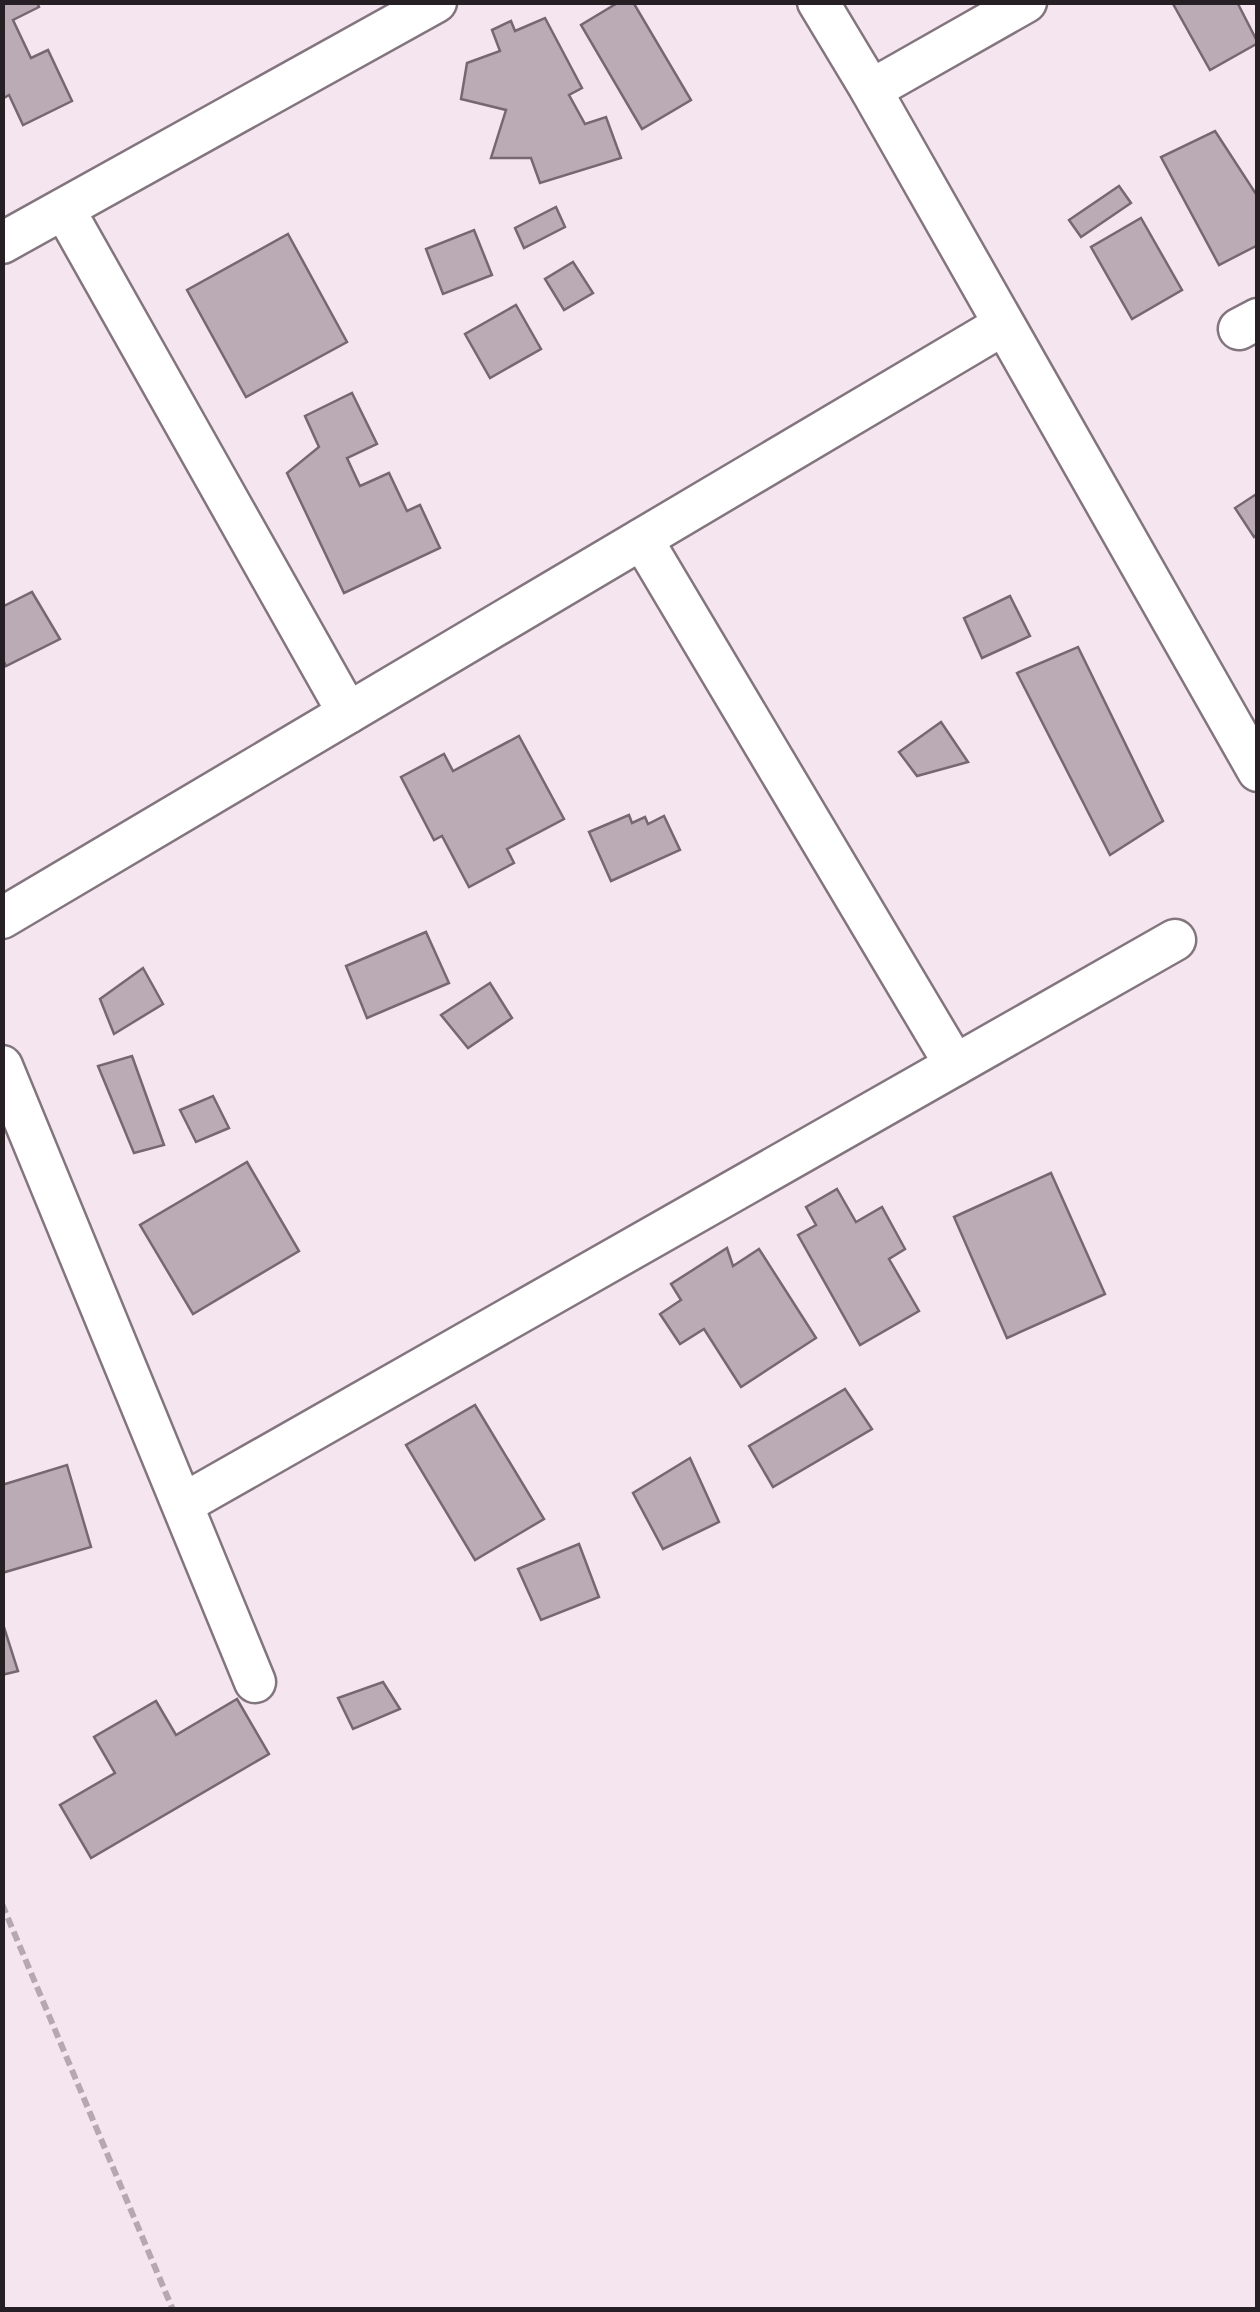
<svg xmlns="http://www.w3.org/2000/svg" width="1260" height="2312" font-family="Cabin,sans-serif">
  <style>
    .building { fill: #bbabb5; stroke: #766872; stroke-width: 2.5 }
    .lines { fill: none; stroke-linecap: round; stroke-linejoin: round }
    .street-casing { stroke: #83757e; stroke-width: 45 }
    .path { stroke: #b5a8b0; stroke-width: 6; stroke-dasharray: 10 5; stroke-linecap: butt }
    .street { stroke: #fff; stroke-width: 40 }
  </style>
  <rect width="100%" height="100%" fill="#f5e5ef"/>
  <g class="building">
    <path d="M2,2H37L39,7L13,20L31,58L48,50L72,101L23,125L9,95L2,99Z"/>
    <path d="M619,2H633L691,100L642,129L581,25Z"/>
    <path d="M1172,2H1237L1258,43L1210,70Z"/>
    <path d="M545,18L582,88L569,95L585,124L606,117L621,158L540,183L531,158H491L506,110L461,99L467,63L500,51L492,30L511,21L515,31Z"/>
    <path d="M1215,131L1258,197V245L1219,265L1161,157Z"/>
    <path d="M1119,186L1131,203L1081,237L1069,220Z"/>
    <path d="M556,207L565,227L524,248L515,228Z"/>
    <path d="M1141,218L1182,290L1132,319L1091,247Z"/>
    <path d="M474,230L492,275L443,294L426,249Z"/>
    <path d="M288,234L347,342L246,397L187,290Z"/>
    <path d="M573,262L593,293L564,310L545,279Z"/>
    <path d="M516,305L541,349L490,378L465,334Z"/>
    <path d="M352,393L377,444L347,458L360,486L389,473L407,511L420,505L440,548L344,593L287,473L319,447L305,416Z"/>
    <path d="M1258,493V534L1254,537L1235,508Z"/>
    <path d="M32,592L60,639L6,666L2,658V607Z"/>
    <path d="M1010,596L1030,636L982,658L964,618Z"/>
    <path d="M1078,647L1163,821L1110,855L1017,673Z"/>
    <path d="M941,722L968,762L917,776L899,752Z"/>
    <path d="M519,736L564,819L507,849L514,863L469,887L442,836L434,840L401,777L444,754L453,771Z"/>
    <path d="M629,815L632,823L645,817L648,824L664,816L680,850L611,881L589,832Z"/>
    <path d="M426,932L449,983L367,1018L346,966Z"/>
    <path d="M143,968L163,1004L114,1034L100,999Z"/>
    <path d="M490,983L512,1018L468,1048L441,1015Z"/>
    <path d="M132,1056L164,1145L134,1153L98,1066Z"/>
    <path d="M213,1096L229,1128L196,1142L180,1110Z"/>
    <path d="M247,1162L299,1251L193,1314L140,1225Z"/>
    <path d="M1051,1173L1105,1294L1007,1338L954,1217Z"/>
    <path d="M837,1189L856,1222L882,1207L905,1249L889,1259L919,1311L860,1345L798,1235L816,1225L806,1207Z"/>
    <path d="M727,1248L733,1266L759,1249L816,1338L741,1387L704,1329L680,1344L660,1314L681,1300L671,1284Z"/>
    <path d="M845,1389L872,1429L773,1487L749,1446Z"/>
    <path d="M475,1405L544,1519L475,1560L406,1445Z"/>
    <path d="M690,1458L719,1522L663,1549L633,1493Z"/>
    <path d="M67,1465L91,1547L2,1573V1485Z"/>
    <path d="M579,1544L599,1597L541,1620L518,1569Z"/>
    <path d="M2,1621L18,1671L2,1675Z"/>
    <path d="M383,1682L400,1709L353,1729L338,1698Z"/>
    <path d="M237,1699L269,1754L91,1858L60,1805L115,1773L94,1737L156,1701L176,1735Z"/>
  </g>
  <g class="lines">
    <g class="street-casing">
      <g id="street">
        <path d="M818,2L871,90L1258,771"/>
        <path d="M871,90L1026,2"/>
        <path d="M64,209L348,713"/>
        <path d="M2,243L436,2"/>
        <path d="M1239,329L1258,319"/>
        <path d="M642,539L955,1065"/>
        <path d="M2,918L1003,325"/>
        <path d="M2,1066L255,1682"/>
        <path d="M183,1504L1175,940"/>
      </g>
    </g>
    <path class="path" d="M2,1904L173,2310"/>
    <use href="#street" class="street"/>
  </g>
  <rect width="1260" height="2312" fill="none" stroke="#262024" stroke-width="10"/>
</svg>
